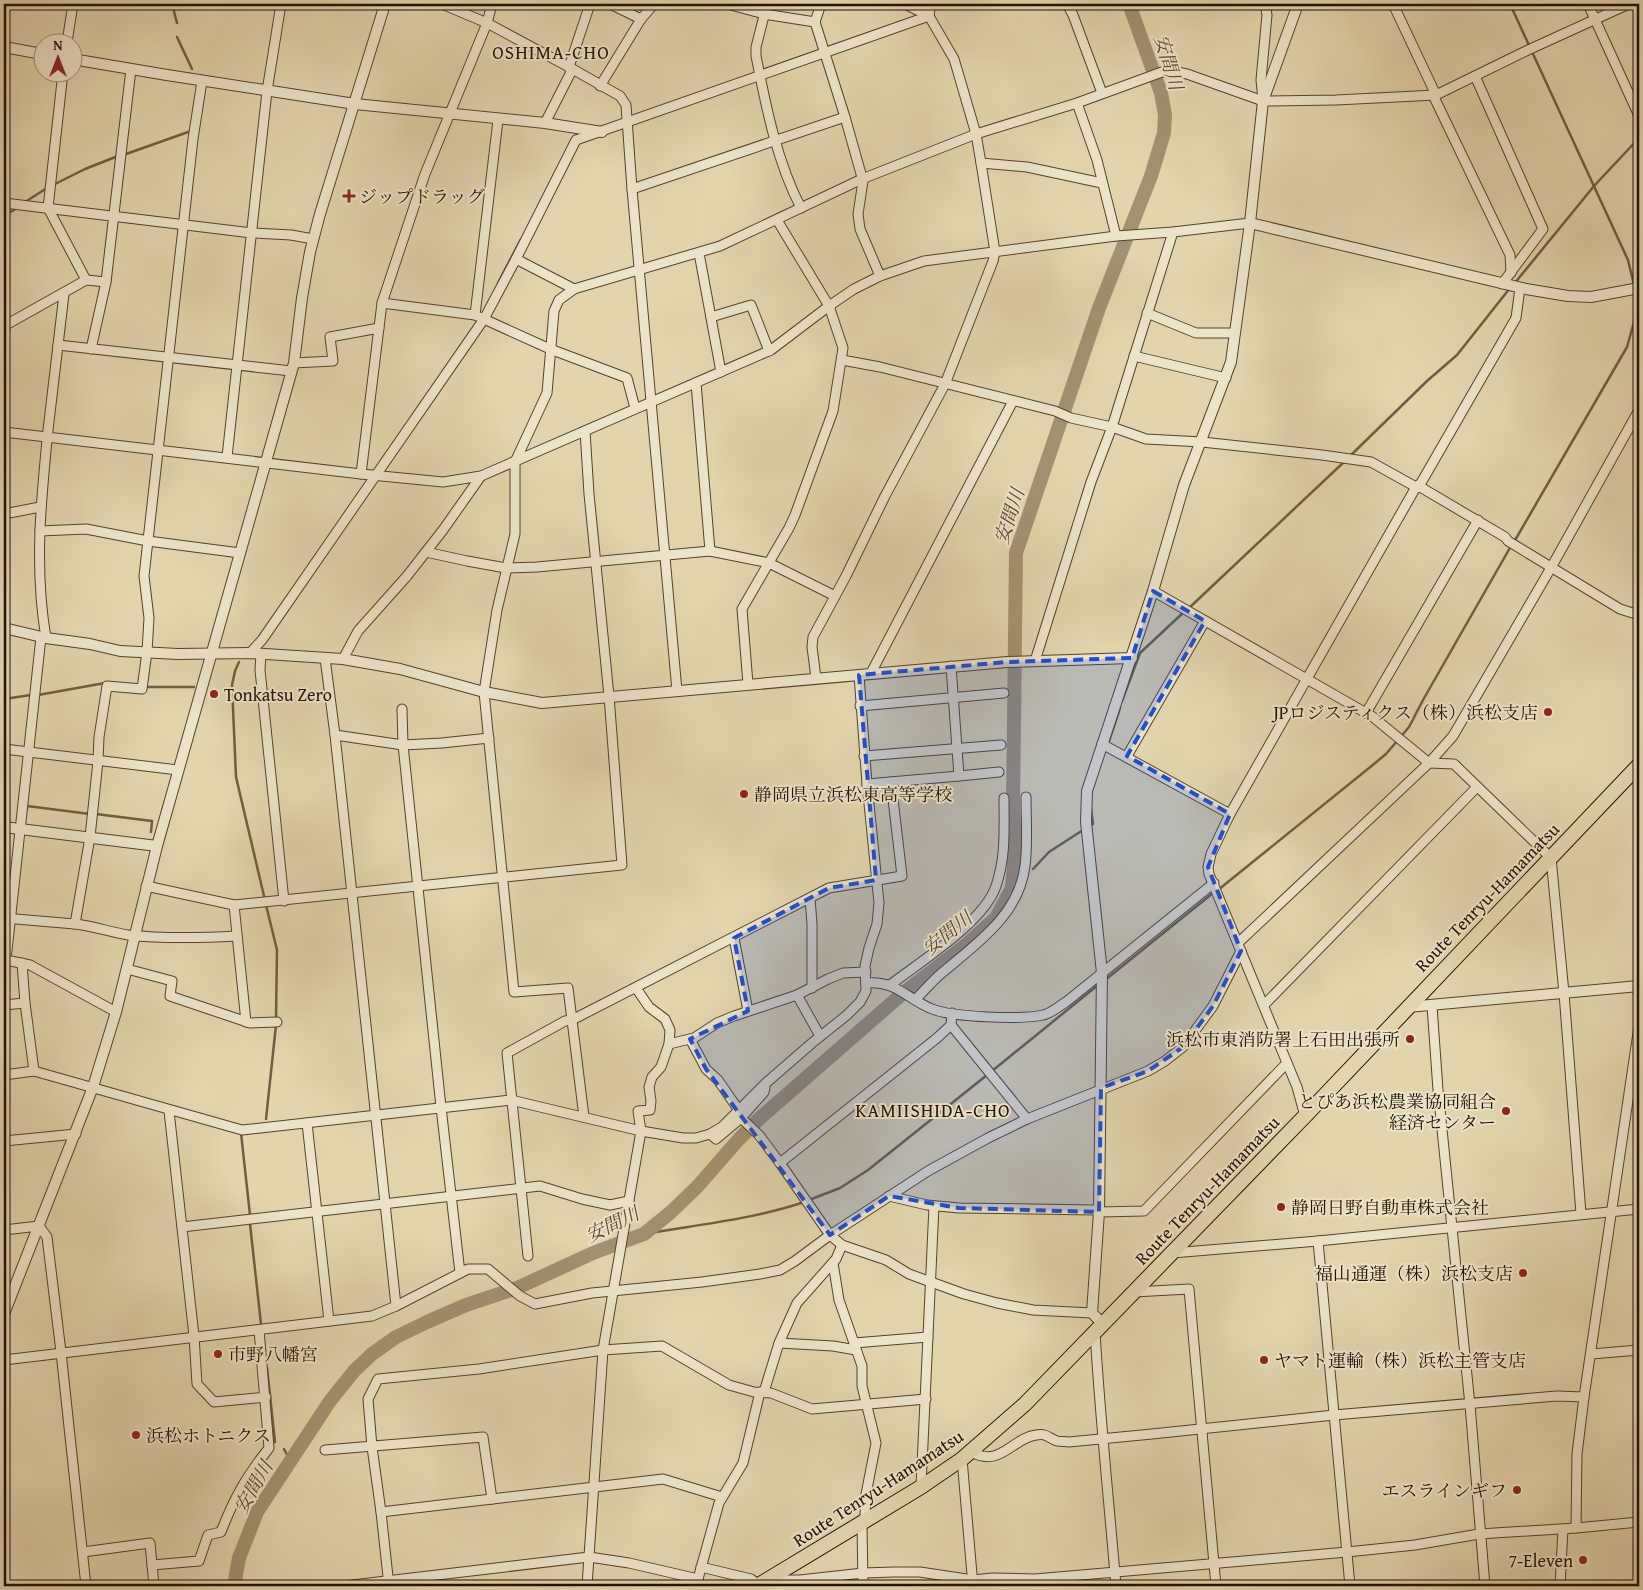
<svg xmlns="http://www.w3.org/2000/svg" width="1643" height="1590" font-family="'Gentium Book Plus','Noto Serif JP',serif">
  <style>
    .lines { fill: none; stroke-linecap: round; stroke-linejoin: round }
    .stream { stroke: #6f5e44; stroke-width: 2.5 }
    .river { stroke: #a19272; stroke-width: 14 }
    .minor-casing { stroke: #54422b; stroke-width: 11 }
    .tertiary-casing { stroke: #54422b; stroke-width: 12 }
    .primary-casing { stroke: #241100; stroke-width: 16 }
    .minor { stroke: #ece4c9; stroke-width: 9 }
    .tertiary { stroke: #ece4c9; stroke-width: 10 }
    .primary { stroke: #e2d5ac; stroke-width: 14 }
    .marked { fill: #1d4ed8; fill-opacity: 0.2; stroke: #1d4ed8; stroke-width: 4; stroke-dasharray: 10 6; stroke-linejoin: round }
    .poi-dot { fill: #8f2418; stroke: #ece4c9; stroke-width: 2 }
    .labels { text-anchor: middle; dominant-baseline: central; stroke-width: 4; stroke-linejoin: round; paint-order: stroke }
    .poi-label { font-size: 18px; fill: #241100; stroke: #ece4c9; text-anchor: start }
    .street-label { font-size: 18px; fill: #241100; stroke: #ece4c9 }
    .neighbourhood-label { font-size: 19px; letter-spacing: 1px; fill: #241100; stroke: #ece4c9 }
    .water-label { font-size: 19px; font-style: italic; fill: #5c4b33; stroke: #ece4c9 }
  </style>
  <rect width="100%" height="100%" fill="#e2d5ac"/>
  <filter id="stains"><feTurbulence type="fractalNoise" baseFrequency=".004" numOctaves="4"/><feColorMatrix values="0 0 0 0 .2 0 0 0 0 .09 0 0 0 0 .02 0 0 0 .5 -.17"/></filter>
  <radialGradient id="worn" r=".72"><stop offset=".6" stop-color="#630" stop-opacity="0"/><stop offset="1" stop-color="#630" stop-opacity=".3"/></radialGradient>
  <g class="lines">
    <g class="stream">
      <path d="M172,4L177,23"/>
      <path d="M1510,4L1628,260L1634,285"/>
      <path d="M177,37L192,69"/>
      <path d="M126,154L191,131"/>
      <path d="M53,185L85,169L118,156"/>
      <path d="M25,202L47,188"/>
      <path d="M4,216L17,208"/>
      <path d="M498,283L521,239"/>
      <path d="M1514,284L1594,186L1639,138"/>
      <path d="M1349,457L1427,381L1457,355L1510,288"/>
      <path d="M1514,542L1627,347L1634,322L1635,291"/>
      <path d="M1189,608L1345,461"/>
      <path d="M239,662L235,671L232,685L236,777L264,896"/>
      <path d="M147,687H194"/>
      <path d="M38,695L105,683"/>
      <path d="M4,699L31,695"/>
      <path d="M1122,701L1140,653L1185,611"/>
      <path d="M1108,744L1120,708"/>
      <path d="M27,809V806L90,814"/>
      <path d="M96,814L152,821L151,832"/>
      <path d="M1090,826L1093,824L1091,808"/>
      <path d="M1033,869L1049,852L1083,830"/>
      <path d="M1218,890L1374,764L1386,754L1409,727L1423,700L1511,546"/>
      <path d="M266,905L277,950L276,1019"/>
      <path d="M1105,980L1213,893"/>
      <path d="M992,1071L1098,985"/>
      <path d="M266,1119L276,1025"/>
      <path d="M243,1133H241L250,1215"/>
      <path d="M809,1200L840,1188L868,1170L987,1075"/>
      <path d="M250,1224L261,1324"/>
      <path d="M644,1234C695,1225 755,1219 804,1202"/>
      <path d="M267,1368L275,1442"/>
      <path d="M284,1449L291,1462"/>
    </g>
    <path class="river" d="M234,1586L239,1558L257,1512L330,1401L354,1371L372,1354L396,1337L427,1322L466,1305L517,1288L593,1253L644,1234L671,1212L697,1187L739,1139L760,1118L902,994L967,944L996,918L1012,888L1015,852L1013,805L1016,553L1099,308L1151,176L1164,133L1165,115L1161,93L1129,4"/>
    <g class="minor-casing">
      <g id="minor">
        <path d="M442,4L487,23L569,67L620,96L626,105L632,189L677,691"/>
        <path d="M610,4L641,19"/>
        <path d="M727,4L764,14L815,22"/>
        <path d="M767,4L756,47V56C766,107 777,162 801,208"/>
        <path d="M821,4L815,22L845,117L863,181L858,214L860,229L880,276"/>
        <path d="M1067,4L1073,15L1102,93"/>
        <path d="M1393,4L1436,95"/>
        <path d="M1588,4L1639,116"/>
        <path d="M67,42L73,4"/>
        <path d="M1475,76L1543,229L1502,284"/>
        <path d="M600,86L641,19L654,4"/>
        <path d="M1433,95L1510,255L1511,273"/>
        <path d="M1263,100L1261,80L1267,15L1265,4"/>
        <path d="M1077,103L1097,160L1116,236"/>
        <path d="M498,120L475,315L550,349L627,378L635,408"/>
        <path d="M545,123L571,72L569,67L590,4"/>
        <path d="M981,163L1027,167L1102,183"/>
        <path d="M632,189L845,117"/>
        <path d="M4,203L252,233L291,235L313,239"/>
        <path d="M699,253L721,372"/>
        <path d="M516,259L576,140L929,16L930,9L933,4"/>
        <path d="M86,280L106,282"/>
        <path d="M382,303L475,315"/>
        <path d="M1147,313L1196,333H1235"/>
        <path d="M711,317L751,305L769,351"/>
        <path d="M4,326L86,280L48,208L63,72"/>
        <path d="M58,345L291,371"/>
        <path d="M91,349L106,282L131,69"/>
        <path d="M1134,356L1226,378"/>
        <path d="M842,360L880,367L1055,411L1071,418L1112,427L1146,439L1202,442L1322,455L1371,462L1416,487L1422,488L1505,537L1508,541L1620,609L1639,615"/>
        <path d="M294,363L333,361L330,337L379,328"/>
        <path d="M696,383L710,551"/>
        <path d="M4,432L361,474L443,482L481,476L771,350L829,306L854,289L880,276L924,261L1116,236L1173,232L1250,223"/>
        <path d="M227,457L267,91L281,4"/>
        <path d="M361,474L382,303L425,174L487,23L492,4"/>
        <path d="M4,514L40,507"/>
        <path d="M40,531L86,529L148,541L240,553"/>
        <path d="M426,552L467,561L506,568L537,567L710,551L769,563L835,596"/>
        <path d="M1153,591L1373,717L1429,763L1454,764L1551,858L1564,993L1581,1214"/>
        <path d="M41,637L6,960L30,965L116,1012"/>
        <path d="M46,638C34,567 41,501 48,430C53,385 59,339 64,294"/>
        <path d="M250,653L262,640L484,319L516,259L574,289L720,246L862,179L976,134L1077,103L1162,72L1172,71L1187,74L1263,101L1336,100L1436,95L1528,50L1629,4"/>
        <path d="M261,654L260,670L284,901"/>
        <path d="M325,658L335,735L396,1306"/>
        <path d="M343,659L358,631L407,576L443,530L481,476"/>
        <path d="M1035,661L1091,482L1112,427L1173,232"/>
        <path d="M871,673L1013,401"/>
        <path d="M816,678L812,647L813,637L846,576L885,496L945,384L993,261L995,252L981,163L976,134L957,69L954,59L929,16L905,4"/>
        <path d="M748,684L742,609L789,528L795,515L833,411L843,348L829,306L777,220"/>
        <path d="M860,706L1004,693"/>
        <path d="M402,709L403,745L441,1107L460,1273"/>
        <path d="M1366,713L1478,520"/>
        <path d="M335,735L403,745L442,743L489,738"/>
        <path d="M1102,744L1230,814"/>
        <path d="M4,749L178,770"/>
        <path d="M864,756L1001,745"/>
        <path d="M1127,756L1205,621"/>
        <path d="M959,776L999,772"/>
        <path d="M867,784L959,776L951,666"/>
        <path d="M146,886L234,905L622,865L609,696L589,494L585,431"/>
        <path d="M810,898L812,924V988"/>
        <path d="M234,905L246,1022"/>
        <path d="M4,918L75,924L90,837L98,761L99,737L107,686L142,689L147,652L149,618L144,576L193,139L202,81"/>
        <path d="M75,924C93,926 110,932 128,935C165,939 200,938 237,936"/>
        <path d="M734,938L748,1011"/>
        <path d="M1238,943L1429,763L1453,736L1552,566L1639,410"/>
        <path d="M22,963L25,1003L34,1071"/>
        <path d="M127,969L172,981L170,996L250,1023L277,1022"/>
        <path d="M866,983C896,980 907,999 932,1009C952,1017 1021,1020 1043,1015C1050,1014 1059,1006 1066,1002L1214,883"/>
        <path d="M890,985C920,962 984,922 996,886C1006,857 1004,828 1004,798"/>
        <path d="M797,995L820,1036"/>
        <path d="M916,999C925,990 933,980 943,972C977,943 1019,915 1025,866C1028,843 1026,820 1026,797"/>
        <path d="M4,1005L25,1003"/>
        <path d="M1264,1005L1477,787"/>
        <path d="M1432,1006L1438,1090L1470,1405L1485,1586"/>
        <path d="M951,1025L1027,1119"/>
        <path d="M1639,1026L1584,1397L1577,1454L1576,1528L1639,1522"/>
        <path d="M690,1039L706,1069L718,1080L738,1109"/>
        <path d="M669,1044L694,1038L717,1023L734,1016L797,995L828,979L843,973L866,972"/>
        <path d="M4,1075L34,1071L242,1130L511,1100L641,1131L683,1138H696L710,1134L722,1127L766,1083L812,1043L847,1015L860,1002L866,991L865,966L869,948L877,924L879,903L867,784L859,675"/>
        <path d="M169,1111L194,1336L197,1384L214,1402L266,1397"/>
        <path d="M1305,1116L1297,1087L1209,874L1208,867L1211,854L1230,814L1416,487L1421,483L1516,318L1520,288"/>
        <path d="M584,1117L572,1020L829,888L902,876L891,782"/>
        <path d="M741,1118L759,1135L780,1163L830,1235L842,1245L886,1260L909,1274L964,1294L997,1303L1033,1310L1092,1313"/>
        <path d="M307,1123L329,1321"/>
        <path d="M710,1134L716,1139L741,1118L764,1092L765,1088"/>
        <path d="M4,1141L76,1134"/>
        <path d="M780,1163L937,1038L951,1025L952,1013"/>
        <path d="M889,1196L927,1205L959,1208L1095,1210L1099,1212L1144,1211L1287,1063"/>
        <path d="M182,1227L540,1186L582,1199L610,1205L629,1201"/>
        <path d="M4,1230L39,1226L47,1237L61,1352L86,1586"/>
        <path d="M1318,1241L1350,1586"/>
        <path d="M1172,1253L1318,1241L1639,1209"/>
        <path d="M528,1256L507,1053L565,1021L572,1020L568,988L514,992L484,692L497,610L515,534V462L547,393L554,311L559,300L574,289"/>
        <path d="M833,1263L839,1300L862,1366V1386L876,1443L866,1494L865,1515L862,1523L863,1586"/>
        <path d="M1134,1292L1189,1289L1216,1586"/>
        <path d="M1095,1332C1100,1417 1109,1502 1116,1586"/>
        <path d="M779,1343L833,1346L856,1350"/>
        <path d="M854,1343L928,1337"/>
        <path d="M1591,1354L1639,1350"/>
        <path d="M4,1360L372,1316L396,1306L468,1269H488L520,1296L535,1304L592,1293L702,1282L760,1274L780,1270L795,1261L830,1235L928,1171L988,1138L1027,1119L1148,1071L1165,1061L1183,1047L1213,1006L1241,951"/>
        <path d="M764,1392L779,1343L797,1303L836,1259L842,1245"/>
        <path d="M325,1450L483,1437L492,1499"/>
        <path d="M971,1452C1001,1468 1012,1438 1036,1435C1047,1433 1048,1438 1057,1441C1061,1442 1066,1441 1069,1442L1152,1434L1334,1415L1557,1396L1584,1397"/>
        <path d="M962,1459L973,1586"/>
        <path d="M921,1487L934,1206"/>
        <path d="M381,1512L663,1479L722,1497"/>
        <path d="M83,1552L150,1543L154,1586"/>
        <path d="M152,1565L199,1561L208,1535L221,1532C234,1498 246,1477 269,1448L259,1330"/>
        <path d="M701,1567L751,1579L759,1585"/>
        <path d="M770,1580H800L863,1573L894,1572H920L973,1580L993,1578L1035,1579L1347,1552L1415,1545L1479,1534L1576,1528"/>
        <path d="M344,1586L589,1557L629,1563L698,1579"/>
        <path d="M389,1586L381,1512L372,1447L368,1399L378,1379L479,1369L603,1350L662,1346L729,1385L754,1392L771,1393L812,1409L926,1399"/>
        <path d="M587,1586L603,1350L641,1131L638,1111L650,1110L651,1101L649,1087L652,1077L661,1067L669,1044L670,1030L665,1019L649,1007L636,988"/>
        <path d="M696,1586L719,1503L743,1463L760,1392"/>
        <path d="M1560,1586L1563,1529"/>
      </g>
    </g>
    <g class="tertiary-casing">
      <g id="tertiary">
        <path d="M4,47L42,54"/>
        <path d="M72,59L167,75L355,104L545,123L602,132"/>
        <path d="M1250,223L1526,289L1568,296L1591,297L1639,288"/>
        <path d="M4,628L46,638L90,644L120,651L178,654L250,653L343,659L400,669L484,692L542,703L1007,662L1132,658"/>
        <path d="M4,827L157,846"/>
        <path d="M1408,1007L1639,986"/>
        <path d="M4,1314L93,1087L116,1012L157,846L294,363L302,298L310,252L320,214L385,4"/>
        <path d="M1102,1323L1092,1313L1099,1212L1102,973L1086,822L1087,791L1153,591L1184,485L1231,362L1250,223L1263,101L1298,4"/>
      </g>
    </g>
    <g class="primary-casing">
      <path id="primary" d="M757,1586L921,1487L962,1459L1025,1404L1305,1116L1639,765"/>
    </g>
    <use href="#minor" class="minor"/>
    <use href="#tertiary" class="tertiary"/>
    <use href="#primary" class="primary"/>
  </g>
  <path class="marked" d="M1153,591L1205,621L1127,756L1230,814L1208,867L1241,951L1213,1006L1183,1047L1148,1071L1101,1088L1099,1212L959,1208L889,1196L830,1235L706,1069L690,1039L748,1011L734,938L829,888L876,880L859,675L1007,662L1132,658Z"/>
  <g class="poi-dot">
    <path d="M346.5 188.5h5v5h5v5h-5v5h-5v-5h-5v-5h5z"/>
    <circle cx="214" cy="694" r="5"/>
    <circle cx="1548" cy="712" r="5"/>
    <circle cx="744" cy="794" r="5"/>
    <circle cx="1410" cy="1039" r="5"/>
    <circle cx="1506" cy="1111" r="5"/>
    <circle cx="1281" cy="1207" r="5"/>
    <circle cx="1523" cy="1273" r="5"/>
    <circle cx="218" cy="1354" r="5"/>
    <circle cx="1264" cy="1360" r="5"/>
    <circle cx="136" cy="1435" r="5"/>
    <circle cx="1517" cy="1490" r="5"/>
    <circle cx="1583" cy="1560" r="5"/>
  </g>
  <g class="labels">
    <g class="poi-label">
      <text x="359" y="196">ジップドラッグ</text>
      <text x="224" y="694">Tonkatsu Zero</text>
      <text x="1538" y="712" text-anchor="end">JPロジスティクス（株）浜松支店</text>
      <text x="754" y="794">静岡県立浜松東高等学校</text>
      <text x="1400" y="1039" text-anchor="end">浜松市東消防署上石田出張所</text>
      <text x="1496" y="1101" text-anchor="end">とぴあ浜松農業協同組合<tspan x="1496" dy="21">経済センター</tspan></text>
      <text x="1291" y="1207">静岡日野自動車株式会社</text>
      <text x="1513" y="1273" text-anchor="end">福山通運（株）浜松支店</text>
      <text x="228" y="1354">市野八幡宮</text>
      <text x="1274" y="1360">ヤマト運輸（株）浜松主管支店</text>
      <text x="146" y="1435">浜松ホトニクス</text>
      <text x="1507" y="1490" text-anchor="end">エスラインギフ</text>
      <text x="1573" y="1560" text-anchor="end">7-Eleven</text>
    </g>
    <g class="street-label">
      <text transform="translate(1487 897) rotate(-46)">Route Tenryu-Hamamatsu</text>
      <text transform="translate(1207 1190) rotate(-46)">Route Tenryu-Hamamatsu</text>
      <text transform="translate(878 1488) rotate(-33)">Route Tenryu-Hamamatsu</text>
    </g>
    <g class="neighbourhood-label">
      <text x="551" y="52">OSHIMA-CHO</text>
      <text x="933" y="1110">KAMIISHIDA-CHO</text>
    </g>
    <g class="water-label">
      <text transform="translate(1169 62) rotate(73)">安間川</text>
      <text transform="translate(1009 516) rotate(-72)">安間川</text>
      <text transform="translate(947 933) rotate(-39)">安間川</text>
      <text transform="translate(612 1224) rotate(-26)">安間川</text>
      <text transform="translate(253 1487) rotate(-60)">安間川</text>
    </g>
  </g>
  <rect width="1643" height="1590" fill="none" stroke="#e2d5ac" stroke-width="20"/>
  <rect x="5" y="5" width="1633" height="1580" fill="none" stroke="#241100" stroke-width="2.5"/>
  <rect x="10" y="10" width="1623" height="1570" fill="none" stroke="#241100"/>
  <g transform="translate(58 58)"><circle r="24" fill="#ece4c9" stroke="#9c9079"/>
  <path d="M0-4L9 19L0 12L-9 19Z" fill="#8f2418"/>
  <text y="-8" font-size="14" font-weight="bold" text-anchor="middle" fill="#241100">N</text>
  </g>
  <rect width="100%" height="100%" filter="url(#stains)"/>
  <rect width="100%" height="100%" fill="url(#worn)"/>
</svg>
